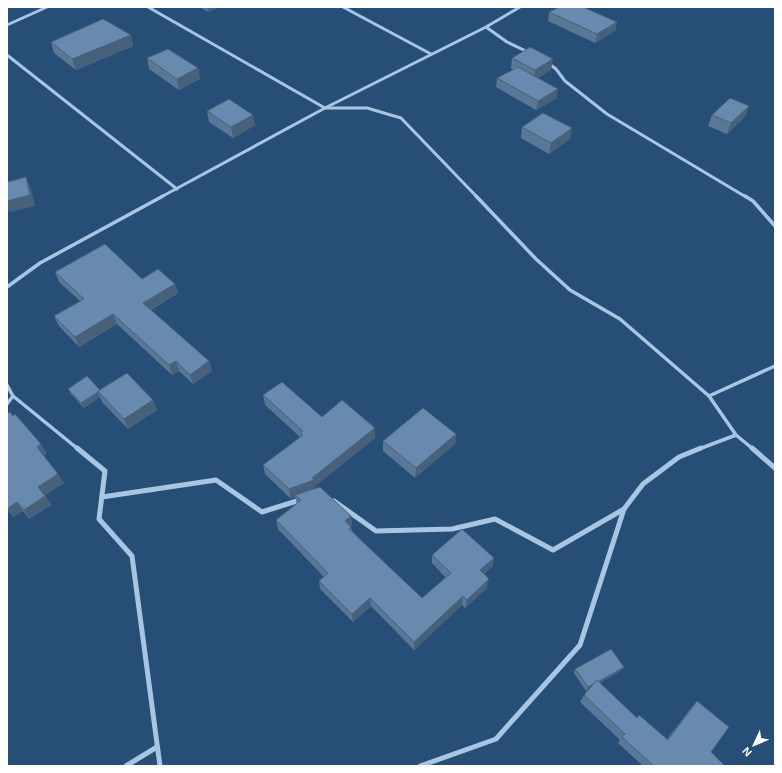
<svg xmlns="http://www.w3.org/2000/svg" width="782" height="773" font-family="Arial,sans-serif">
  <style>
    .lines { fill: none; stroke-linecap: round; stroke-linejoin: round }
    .minor-far2 { stroke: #a8c6e3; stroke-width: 3 }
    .minor-far1 { stroke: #a8c6e3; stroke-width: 3.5 }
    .minor { stroke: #a8c6e3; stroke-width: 5 }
    .wall { fill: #597796 }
    .shaded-wall { fill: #48617a }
    .building { fill: #678aae; stroke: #48617a }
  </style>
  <rect width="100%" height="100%" fill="#264e77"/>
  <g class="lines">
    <g class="minor-far2">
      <path d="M148,7L325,108H367L401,118L477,197"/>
      <path d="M343,7L431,54"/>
      <path d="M7,25L47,7"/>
      <path d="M486,27L507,42L528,52"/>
      <path d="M7,55L177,189"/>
      <path d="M548,63L556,69L565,81L607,114L746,197"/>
      <path d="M161,197L325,108L486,27L520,7"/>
    </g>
    <g class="minor-far1">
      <path d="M476,196L536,259L570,290L620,319L709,396"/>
      <path d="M745,196L753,201L775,226"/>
      <path d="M7,287L40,263L163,196"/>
      <path d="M7,385L13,396L78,449"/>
      <path d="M7,404L13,396"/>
      <path d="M736,435L709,396L775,366"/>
      <path d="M699,449L736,435L753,449"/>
    </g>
    <g class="minor">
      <path d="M77,448L105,471L99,519L132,556L160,766"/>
      <path d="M752,448L775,468"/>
      <path d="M102,497L216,480L262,512L300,500"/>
      <path d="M334,501L376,531L452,529L495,519L553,550L624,509"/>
      <path d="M126,766L157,747"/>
      <path d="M420,766L496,739L580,645L624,509L643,484L679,457L701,448"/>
    </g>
  </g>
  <g class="wall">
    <path d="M200,7H219L208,12Z"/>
    <path d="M549,12L617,22L615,31L595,43L548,21Z"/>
    <path d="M131,35L133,46L76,70L54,53L51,42Z"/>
    <path d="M147,58L198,68L200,79L179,90L149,69Z"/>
    <path d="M512,58L551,70L538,78L557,98L536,110L496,87L497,78L513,70L511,68Z"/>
    <path d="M749,106L745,117L727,134L708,126L712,115Z"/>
    <path d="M207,111L255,125L233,138L209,122Z"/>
    <path d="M522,127L570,139L549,154L521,138Z"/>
    <path d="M55,272L142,279L175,284L178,293L151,310L209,361L212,371L193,384L179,371L172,375L117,324L79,347L59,326L54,316L80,301L59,282Z"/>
    <path d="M68,389L100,390L153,400L157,410L128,429L102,402L100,397L84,408L71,394Z"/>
    <path d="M263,395L322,417L375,438L315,486V489L351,516L352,526H351L352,531L422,598L446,578L432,563V555L494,558L492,567L484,574L487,588L465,608L462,605L414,650L371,606L353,622L320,589L319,581L324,577L278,529L276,520L297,504L295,497L290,498L265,474L263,465L300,437L265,405Z"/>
    <path d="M7,414L47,453L43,456L64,483L45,495L51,505L29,519L23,511L13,517L7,509Z"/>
    <path d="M456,434L455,444L415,478L383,451V441Z"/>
    <path d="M624,667L622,670L600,683L637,718L667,739L691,708L697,701L711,752L725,766H643L618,743L620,740L580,702L584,695L589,689L586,691L574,673L575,669Z"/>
  </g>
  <g class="shaded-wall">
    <path d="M207,7H219L208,12Z"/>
    <path d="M617,22L615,31L595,43L597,34Z"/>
    <path d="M131,35L133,46L76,70L72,59Z"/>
    <path d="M553,59L551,70L534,80L535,70Z"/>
    <path d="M198,68L200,79L179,90L177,79Z"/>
    <path d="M558,89L557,98L536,110L538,101Z"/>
    <path d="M749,106L745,117L727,134L731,123Z"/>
    <path d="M253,115L255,125L233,138L231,127Z"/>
    <path d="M572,128L570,139L549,154L551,143Z"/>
    <path d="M26,177L31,188L35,206L10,212L7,207V201Z"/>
    <path d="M175,284L178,293L146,312L143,303Z"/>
    <path d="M113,314L117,324L79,347L75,337Z"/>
    <path d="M176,361L179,371L172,375L169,365Z"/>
    <path d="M209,361L212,371L193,384L190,375Z"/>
    <path d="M98,392L100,397L84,408L81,403Z"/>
    <path d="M153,400L157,410L128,429L124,419Z"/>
    <path d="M375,428V438L315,486L316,490L295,495V497L290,498L289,489L312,478Z"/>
    <path d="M456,434L455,444L415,478L416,468Z"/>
    <path d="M41,444L47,453L42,456L37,447Z"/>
    <path d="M58,474L64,483L44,496L38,487Z"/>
    <path d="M45,496L51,505L29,519L24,510Z"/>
    <path d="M17,502L23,511L13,517L7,509Z"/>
    <path d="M351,516L352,526L346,530L345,521Z"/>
    <path d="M494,558L492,567L478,579L480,570Z"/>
    <path d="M489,579L487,588L465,608L467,600Z"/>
    <path d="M463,596L462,605L414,650V642Z"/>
    <path d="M370,598L371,606L353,622L352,614Z"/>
    <path d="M624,667L622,670L586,691L588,687Z"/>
  </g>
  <g class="building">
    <path d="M559,7H583L617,22L597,34L549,12Z"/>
    <path d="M103,19L131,35L72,59L51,42Z"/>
    <path d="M530,47L553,59L535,70L512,58Z"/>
    <path d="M168,49L198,68L177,79L147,58Z"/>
    <path d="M518,67L558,89L538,101L497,78Z"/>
    <path d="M730,98L749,106L731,123L712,115Z"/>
    <path d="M229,99L253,115L231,127L207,111Z"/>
    <path d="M543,113L572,128L551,143L522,127Z"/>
    <path d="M26,177L30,195L7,201V182Z"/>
    <path d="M105,244L142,279L158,269L175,284L143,303L209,361L190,375L176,361L169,365L113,314L75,337L54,316L84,299L55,272Z"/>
    <path d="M127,373L153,400L124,419L98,391Z"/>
    <path d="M87,376L100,390L98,391V392L81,403L68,389Z"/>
    <path d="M282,382L322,417L342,400L375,428L312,478L314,480L289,489L263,465L303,435L301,433L303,431L263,395Z"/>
    <path d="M423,408L456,434L416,468L383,441Z"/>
    <path d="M10,412L13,416L15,414L41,444L37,447L58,474L38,487L45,496L24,510L17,502L7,509V414Z"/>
    <path d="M320,487L351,516L345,521L351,527L349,529L422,598L451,573L432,555L462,529L494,558L480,570L489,579L467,600L463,596L414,642L370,598L352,614L319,581L328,573L276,520L301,500L295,495Z"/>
    <path d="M611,649L624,667L598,682L597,680L594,684L588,687L575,669Z"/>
    <path d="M597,680L637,718L639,715L668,740L697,701L729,727L711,752L725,766H654L622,737L625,734L584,695Z"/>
  </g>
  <rect width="782" height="773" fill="none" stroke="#ffffff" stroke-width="16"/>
  <g transform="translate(754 745) rotate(226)" stroke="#264e77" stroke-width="3" paint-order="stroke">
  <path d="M0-3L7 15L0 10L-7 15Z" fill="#ffffff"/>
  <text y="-6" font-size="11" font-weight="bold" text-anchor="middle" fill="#ffffff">N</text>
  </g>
</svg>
